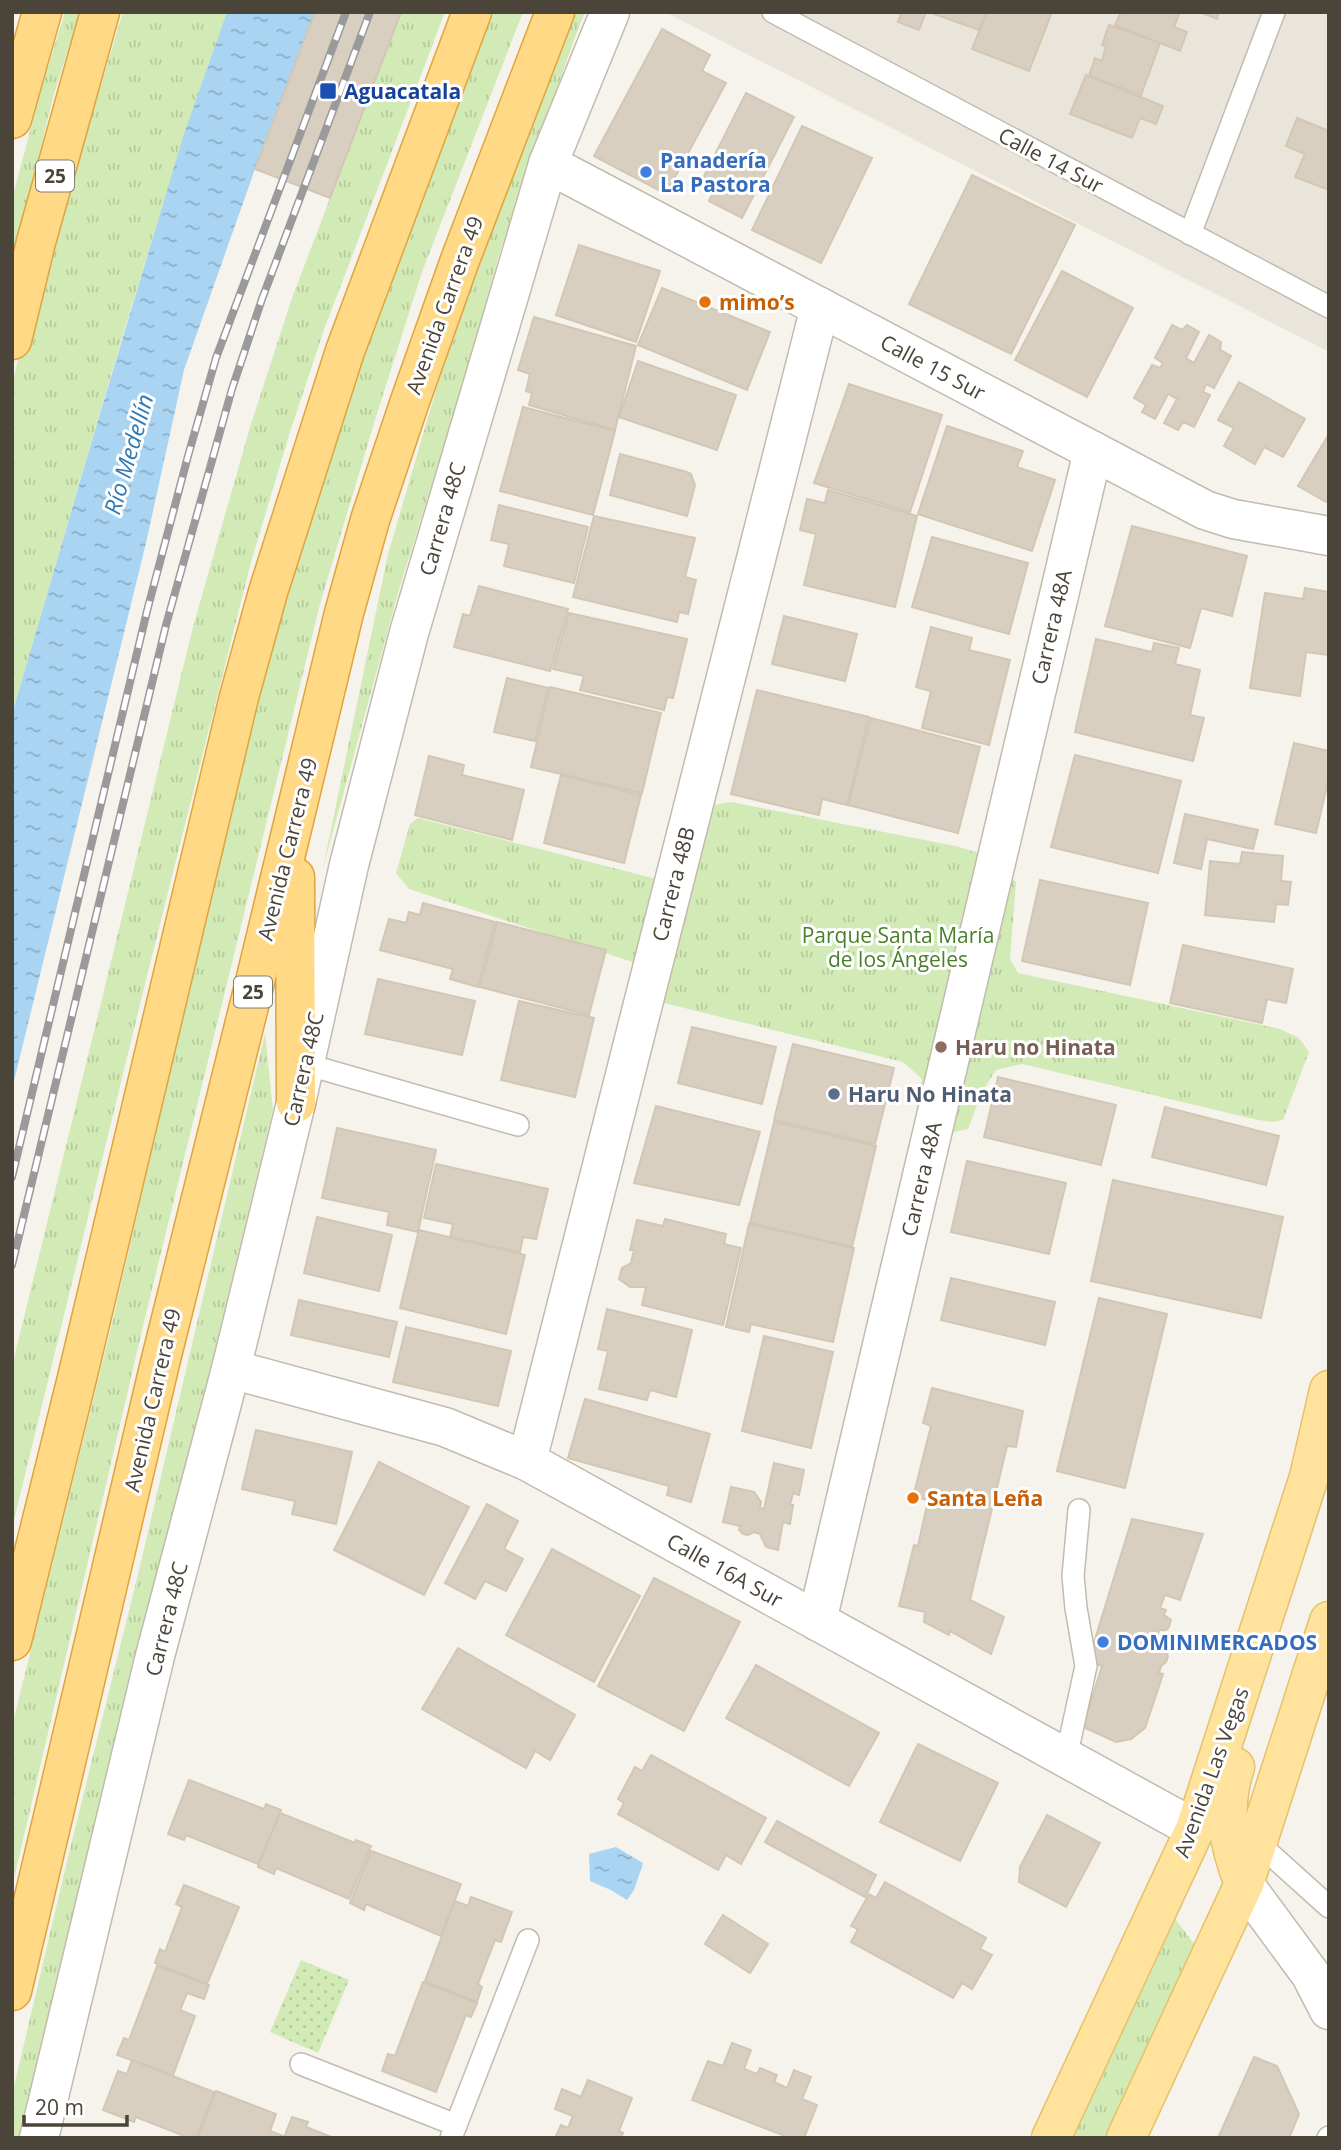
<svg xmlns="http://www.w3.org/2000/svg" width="1341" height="2150" font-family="'Open Sans',sans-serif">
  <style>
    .residential { fill: #eae5da }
    .grass { fill: url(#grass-tufts) }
    .garden { fill: url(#garden-dots) }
    .water { fill: url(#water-ripples) }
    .building { fill: #d8cfc1; stroke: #d3c7b4; stroke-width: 2 }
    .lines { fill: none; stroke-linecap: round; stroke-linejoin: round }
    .service-casing { stroke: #c2bbae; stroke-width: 24 }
    .minor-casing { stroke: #c2bbae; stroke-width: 41 }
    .primary-casing { stroke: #e6c16a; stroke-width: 41 }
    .trunk-casing { stroke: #e0a43c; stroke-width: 41 }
    .service { stroke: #fff; stroke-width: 21 }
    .minor { stroke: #fff; stroke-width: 38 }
    .primary { stroke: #ffe39c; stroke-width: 38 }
    .trunk { stroke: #ffd985; stroke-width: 38 }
    .rail-casing { stroke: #9a9a9a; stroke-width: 8 }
    .rail { stroke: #fff; stroke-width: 5; stroke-dasharray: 16; stroke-linecap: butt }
    .transit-dot { fill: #1a4fb4; stroke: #fff; stroke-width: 2.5 }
    .shop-dot { fill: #3f7fe0; stroke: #fff; stroke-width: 2.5 }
    .food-dot { fill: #e8710a; stroke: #fff; stroke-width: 2.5 }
    .education-dot { fill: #8d6e63; stroke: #fff; stroke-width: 2.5 }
    .service-dot { fill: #5c6f8a; stroke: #fff; stroke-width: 2.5 }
    .labels { text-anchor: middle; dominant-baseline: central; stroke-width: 6; stroke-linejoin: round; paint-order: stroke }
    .shield { fill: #fff; stroke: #817c74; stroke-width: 2 }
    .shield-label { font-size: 19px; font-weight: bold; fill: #4b4439 }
    .transit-label { font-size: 21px; font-weight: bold; fill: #164399; stroke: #fff; text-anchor: start }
    .shop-label { font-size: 21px; font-weight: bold; fill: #366cbe; stroke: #fff; text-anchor: start }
    .street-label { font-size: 21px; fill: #4b4439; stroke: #fff }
    .food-label { font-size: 21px; font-weight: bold; fill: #c56008; stroke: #fff; text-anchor: start }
    .park-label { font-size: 21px; fill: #4a7f2a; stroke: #fff }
    .education-label { font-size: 21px; font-weight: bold; fill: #785e54; stroke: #fff; text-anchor: start }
    .service-label { font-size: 21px; font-weight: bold; fill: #4e5e75; stroke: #fff; text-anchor: start }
    .water-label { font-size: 23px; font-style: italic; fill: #2e7ab2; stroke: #fff }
  </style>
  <defs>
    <pattern id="grass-tufts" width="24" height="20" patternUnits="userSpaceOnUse" patternTransform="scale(1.75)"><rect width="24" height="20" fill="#d2eab5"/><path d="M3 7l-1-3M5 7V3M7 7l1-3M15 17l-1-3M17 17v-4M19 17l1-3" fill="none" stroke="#b6ca9c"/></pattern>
    <pattern id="garden-dots" width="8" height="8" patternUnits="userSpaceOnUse" patternTransform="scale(1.75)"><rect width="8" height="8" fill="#d2eab5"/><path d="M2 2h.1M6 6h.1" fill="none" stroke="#b6ca9c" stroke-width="1.8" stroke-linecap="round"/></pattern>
    <pattern id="water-ripples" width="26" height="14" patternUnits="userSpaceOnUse" patternTransform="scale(1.75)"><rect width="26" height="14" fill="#a9d4f2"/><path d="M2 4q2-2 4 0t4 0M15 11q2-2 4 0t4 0" fill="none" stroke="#8caec5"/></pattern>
  </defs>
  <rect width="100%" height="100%" fill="#f6f3ec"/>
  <path class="residential" d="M665,12H1329V352Z"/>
  <g class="grass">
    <path d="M65,12H80L54,94L12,262V199L41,90Z"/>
    <path d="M123,12H227C146,243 81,479 12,714V385L18,360Z"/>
    <path d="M401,12H445L325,327L290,432L251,562L145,984L12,1528V1366L193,627L251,424L292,298Z"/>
    <path d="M493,12H523L422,272L375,420L320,604L143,1326L12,1887V1726L111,1328L259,681L346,406Z"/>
    <path d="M570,12H585L575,37L500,251L465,378L400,586L323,868L388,554L441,373L459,297Z"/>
    <path d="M731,802L955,846L986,855L1016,882L1010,959L1018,973L1280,1029L1299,1038L1309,1052L1283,1120L1272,1122L1258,1120L1022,1064L996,1070L982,1092L968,1129L944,1134L918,1119L917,1100L922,1079L903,1062L656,1001L657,970L409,889L396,873L410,824L418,818L680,885L702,816L714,805Z"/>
    <path d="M265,1033L273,1110L24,2138H12V2095L68,1857L140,1566Z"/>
    <path d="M1169,1911L1195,1945L1106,2138H1065Z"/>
  </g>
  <path class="garden" d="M301,1960L349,1980L318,2053L270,2032Z"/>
  <g class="water">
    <path d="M227,12H315L255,169L184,370L146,543L12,1089V714L95,430L184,134Z"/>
    <path d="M616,1847L643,1863L634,1890L627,1900L611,1890L590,1881L589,1854Z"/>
  </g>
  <g class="building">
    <path d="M315,12H401L330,198L255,169Z"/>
    <path d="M897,12H926L919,30L898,22L901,14Z"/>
    <path d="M929,12H986L979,30Z"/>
    <path d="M987,12H1052L1029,71L972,49Z"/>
    <path d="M1121,12H1180L1174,27L1187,32L1180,51L1115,25Z"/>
    <path d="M1200,12H1219L1217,19Z"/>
    <path d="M1109,25L1160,43L1141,95L1089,76L1095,58L1102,61L1106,46L1102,45Z"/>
    <path d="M662,29L710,55L702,71L726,83L666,194L594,156Z"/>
    <path d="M1086,75L1163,106L1156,124L1140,118L1132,138L1070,114Z"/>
    <path d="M746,93L794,117L742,218L709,201L715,189L701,182Z"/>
    <path d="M1297,118L1329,131V190L1295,177L1305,154L1286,146Z"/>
    <path d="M802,126L872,158L821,263L752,230Z"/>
    <path d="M972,175L1075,225L1011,354L909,304Z"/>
    <path d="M579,245L660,271L636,342L556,315Z"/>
    <path d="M1062,271L1133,308L1087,397L1015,360Z"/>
    <path d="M662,288L770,332L747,390L638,345Z"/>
    <path d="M534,317L636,346L615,430L529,405L532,393L526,391L530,374L518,370Z"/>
    <path d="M1172,325L1182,330L1187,325L1199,332L1186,358L1194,363L1209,335L1221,342L1220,350L1231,356L1214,388L1206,384L1203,392L1210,395L1194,427L1183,422L1178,430L1164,423L1177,399L1168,394L1155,419L1142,412L1146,405L1134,398L1152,365L1160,368L1163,363L1155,358Z"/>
    <path d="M638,361L736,395L717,450L619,417Z"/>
    <path d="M1239,382L1305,419L1283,457L1264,447L1255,464L1224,446L1234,428L1218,420Z"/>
    <path d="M849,384L942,415L910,512L814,483Z"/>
    <path d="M523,407L615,431L593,515L500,491Z"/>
    <path d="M947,426L1023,451L1017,467L1055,480L1032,551L918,514Z"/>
    <path d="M1329,434V497L1326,502L1298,486Z"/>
    <path d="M620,454L687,472L691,474L695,485L687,516L610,495Z"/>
    <path d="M828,490L917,516L895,607L804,585L816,534L800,530L807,499L825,503Z"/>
    <path d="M499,505L588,527L574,583L504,566L509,544L491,540Z"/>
    <path d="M594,516L695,538L685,577L696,580L688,614L679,612L677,622L573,597Z"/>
    <path d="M1132,526L1247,556L1232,616L1201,608L1190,648L1105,626Z"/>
    <path d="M932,537L1028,563L1009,634L912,607Z"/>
    <path d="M479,586L568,609L550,671L454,647L463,614L470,616Z"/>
    <path d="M1305,588L1329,592V655L1306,652L1300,696L1250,688L1265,593L1303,599Z"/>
    <path d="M569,613L687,639L673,698L667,697L664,710L580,690L584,676L553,669Z"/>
    <path d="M784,616L857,634L845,681L772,664Z"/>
    <path d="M931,627L972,638L969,650L1010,660L989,745L922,728L931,691L916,687Z"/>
    <path d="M1096,639L1152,652L1154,643L1179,648L1175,664L1200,670L1190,715L1204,718L1193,761L1075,732Z"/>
    <path d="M507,678L548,688L535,741L494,732Z"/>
    <path d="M550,687L661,713L642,793L531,767Z"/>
    <path d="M757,690L869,717L847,805L822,799L819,815L731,794Z"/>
    <path d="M871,718L980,747L958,833L848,805Z"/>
    <path d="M1294,743L1329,751V777L1316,833L1275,824Z"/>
    <path d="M1075,755L1181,781L1158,873L1051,847Z"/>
    <path d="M429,756L464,765L462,775L524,790L512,840L415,815Z"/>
    <path d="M561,775L641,795L624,863L544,843Z"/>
    <path d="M1185,814L1258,830L1253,849L1207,839L1201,869L1174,863Z"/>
    <path d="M1242,852L1283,856L1281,881L1291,882L1288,905L1276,904L1274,922L1205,915L1210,861L1240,864Z"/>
    <path d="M1040,880L1148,903L1130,985L1022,961Z"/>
    <path d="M423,903L495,922L478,987L450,979L453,969L380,950L389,919L406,923L409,912L420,915Z"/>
    <path d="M497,922L606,950L589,1015L480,987Z"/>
    <path d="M1183,945L1293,969L1286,1003L1267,999L1262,1023L1170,1003Z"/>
    <path d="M378,979L475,1001L462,1055L365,1034Z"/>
    <path d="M519,1001L594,1018L575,1097L501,1080Z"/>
    <path d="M692,1027L776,1047L762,1104L678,1083Z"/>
    <path d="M793,1044L894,1068L875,1144L774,1120Z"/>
    <path d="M998,1077L1116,1105L1101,1165L984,1137Z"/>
    <path d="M656,1106L760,1132L739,1205L634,1183Z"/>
    <path d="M1165,1107L1279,1136L1266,1185L1152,1157Z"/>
    <path d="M774,1122L876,1146L852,1247L750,1223Z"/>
    <path d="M337,1128L436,1150L418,1232L387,1225L389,1212L322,1198Z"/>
    <path d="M967,1161L1066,1183L1049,1254L951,1232Z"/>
    <path d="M436,1164L548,1189L536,1239L523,1237L520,1252L450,1237L453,1224L424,1218Z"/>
    <path d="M1113,1180L1283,1217L1261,1318L1091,1281Z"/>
    <path d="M317,1217L392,1235L379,1291L304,1273Z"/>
    <path d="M665,1219L726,1234L724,1244L741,1248L723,1325L642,1305L646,1287H630L619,1279L622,1268L631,1263L634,1250H630L637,1220L663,1226Z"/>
    <path d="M749,1224L854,1248L833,1342L751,1324L749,1332L726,1327Z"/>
    <path d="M419,1230L525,1255L506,1334L400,1308Z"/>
    <path d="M951,1278L1055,1302L1045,1345L941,1320Z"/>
    <path d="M1099,1298L1167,1314L1125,1488L1057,1471Z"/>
    <path d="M299,1300L397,1322L389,1357L291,1335Z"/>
    <path d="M607,1309L692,1330L676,1397L650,1390L647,1400L599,1389L608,1351L598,1349Z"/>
    <path d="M406,1327L511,1351L498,1406L393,1382Z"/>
    <path d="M764,1336L833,1352L811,1448L742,1431Z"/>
    <path d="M932,1388L1023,1411L1016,1447L1007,1446L970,1600L1004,1617L991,1654L950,1631L949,1635L924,1622L925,1612L899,1606L914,1545L918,1546L928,1500L913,1497L931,1426L923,1423Z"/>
    <path d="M585,1399L710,1434L691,1502L667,1495L669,1486L568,1458Z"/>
    <path d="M256,1430L352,1452L336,1524L292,1514L295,1501L242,1489Z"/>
    <path d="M379,1462L469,1507L424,1595L334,1550Z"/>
    <path d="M774,1463L804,1470L799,1495L793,1493L790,1505H793L790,1524L783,1522L778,1550L766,1547L760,1534L754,1532L748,1535L743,1534L739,1530L740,1526L723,1522L731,1487L754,1492L761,1502L760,1508L764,1509Z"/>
    <path d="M487,1504L518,1521L504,1549L523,1559L506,1591L485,1581L475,1599L445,1583Z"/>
    <path d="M1132,1519L1203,1534L1180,1600L1165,1595L1160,1608L1166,1610L1164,1615L1171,1620L1169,1627L1166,1630H1159L1158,1634L1153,1632L1149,1644L1165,1650L1168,1656L1166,1662L1161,1666L1159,1673L1163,1674L1145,1728L1131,1739L1116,1742L1083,1727L1102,1666L1088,1662Z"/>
    <path d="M552,1549L640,1596L594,1682L506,1635Z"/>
    <path d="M654,1578L740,1622L684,1731L598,1686Z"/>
    <path d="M458,1648L575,1715L550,1760L535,1751L526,1768L422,1709Z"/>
    <path d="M756,1665L879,1733L849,1786L726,1718Z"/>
    <path d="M918,1744L998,1783L960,1861L880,1822Z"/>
    <path d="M651,1755L766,1818L741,1864L726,1855L718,1870L618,1814L624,1803L618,1799L635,1767L642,1771Z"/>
    <path d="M189,1780L264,1809L266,1804L281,1810L258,1864L186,1835L184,1840L168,1834Z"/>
    <path d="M280,1813L355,1843L356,1840L371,1846L349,1899L276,1868L274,1874L258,1867Z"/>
    <path d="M1047,1815L1100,1843L1066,1907L1019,1882L1020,1867Z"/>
    <path d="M777,1821L876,1875L865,1897L765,1842Z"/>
    <path d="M371,1851L461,1884L441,1936L366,1904L364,1910L350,1903Z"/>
    <path d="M885,1882L986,1938L980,1949L992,1955L972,1989L962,1983L953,1998L851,1942L858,1929L851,1926L869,1894L876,1898Z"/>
    <path d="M184,1885L239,1907L207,1984L155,1963L160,1949L165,1952L182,1907L176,1904Z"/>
    <path d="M471,1897L512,1912L501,1942L495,1940L478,1984L482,1987L477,2002L425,1981L455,1901L468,1906Z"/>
    <path d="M723,1915L768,1944L750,1973L705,1944Z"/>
    <path d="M157,1966L209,1985L204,1999L187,1993L180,2010L195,2016L173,2075L117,2055L124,2038L129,2040Z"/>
    <path d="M423,1982L477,2003L471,2017L466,2015L436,2092L382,2071L388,2054L395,2056Z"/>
    <path d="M732,2043L751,2050L744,2069L757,2074L760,2068L777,2075L774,2082L787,2088L794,2070L811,2077L802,2099L817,2105L804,2138H790L692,2100L708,2061L723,2066Z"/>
    <path d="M1254,2057L1277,2066L1299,2114L1289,2138H1218Z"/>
    <path d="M132,2060L214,2092L196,2138H181L182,2135L136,2117L134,2122L103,2110L118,2071L127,2074Z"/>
    <path d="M588,2080L632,2098L619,2131L623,2133L621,2138H555L561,2125L568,2128L573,2116L555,2109L562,2089L581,2097Z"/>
    <path d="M216,2091L276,2114L270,2131L283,2136L282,2138H198Z"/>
    <path d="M292,2117L308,2122L306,2127L334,2138H284Z"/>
  </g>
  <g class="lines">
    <g class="service-casing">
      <g id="service">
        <path d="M773,12L1329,307"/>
        <path d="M1190,234L1274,12"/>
        <path d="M305,1064L518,1125"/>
        <path d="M1066,1758L1086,1666L1076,1608L1073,1576L1079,1510"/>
        <path d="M1258,1843L1329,1907"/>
        <path d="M301,2064L456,2125"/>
        <path d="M451,2138L528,1940"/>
        <path d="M1328,2138L1329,2137"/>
      </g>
    </g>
    <g class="minor-casing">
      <g id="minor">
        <path d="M548,164L1205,510L1233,519L1329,536"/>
        <path d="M231,1369L445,1427L527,1461L1195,1829"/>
        <path d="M527,1461L820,307"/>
        <path d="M817,1621L1093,451"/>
        <path d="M1244,1884L1311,1975L1329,2010"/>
        <path d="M39,2138L155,1656L231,1369L296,1103L349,865L409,633L548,164L610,12"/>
      </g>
    </g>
    <g class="primary-casing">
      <g id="primary">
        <path d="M1235,1767C1221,1808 1229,1846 1244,1884"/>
        <path d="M1051,2138L1195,1829L1309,1477L1329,1390"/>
        <path d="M1126,2138L1244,1884L1329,1621"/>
      </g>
    </g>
    <g class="trunk-casing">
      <g id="trunk">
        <path d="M12,119L42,12"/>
        <path d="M12,340L36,242L100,12"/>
        <path d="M295,877L296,1103"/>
        <path d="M12,1641L77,1378L239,697L268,592L345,351L472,12"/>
        <path d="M12,1991L160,1363L254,986L344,613L370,520L410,401L460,260L555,12"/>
      </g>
    </g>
    <use href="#service" class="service"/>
    <use href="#minor" class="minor"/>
    <use href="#primary" class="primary"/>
    <use href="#trunk" class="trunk"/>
    <g class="rail-casing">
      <g id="rail">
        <path d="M12,1177L147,611L188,456L216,358L346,12"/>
        <path d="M12,1265L166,625L232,389L262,299L370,12"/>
      </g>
    </g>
    <use href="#rail" class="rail"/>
  </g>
  <rect class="transit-dot" x="319" y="82" width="18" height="18" rx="3.5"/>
  <g class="shop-dot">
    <circle cx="646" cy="172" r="7"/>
    <circle cx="1103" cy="1642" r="7"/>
  </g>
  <g class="food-dot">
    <circle cx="705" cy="302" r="7"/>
    <circle cx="913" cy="1498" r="7"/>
  </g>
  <circle class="education-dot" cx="941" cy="1047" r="7"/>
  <circle class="service-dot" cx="834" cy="1094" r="7"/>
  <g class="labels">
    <g class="shield">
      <rect x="36" y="160.5" width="38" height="31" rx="5"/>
      <rect x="234" y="976.5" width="38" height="31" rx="5"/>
    </g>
    <g class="shield-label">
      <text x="55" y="176">25</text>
      <text x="253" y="992">25</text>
    </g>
    <g class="transit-label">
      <text x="344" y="91">Aguacatala</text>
    </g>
    <g class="shop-label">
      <text x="660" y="160">Panadería<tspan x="660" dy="24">La Pastora</tspan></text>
      <text x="1117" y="1642">DOMINIMERCADOS</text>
    </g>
    <g class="street-label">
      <text transform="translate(1051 160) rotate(28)">Calle 14 Sur</text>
      <text transform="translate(444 305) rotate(-70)">Avenida Carrera 49</text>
      <text transform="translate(933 367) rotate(28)">Calle 15 Sur</text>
      <text transform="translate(442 519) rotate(-74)">Carrera 48C</text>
      <text transform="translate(1051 627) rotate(-77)">Carrera 48A</text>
      <text transform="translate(287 849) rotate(-76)">Avenida Carrera 49</text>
      <text transform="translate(673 884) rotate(-76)">Carrera 48B</text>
      <text transform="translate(303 1069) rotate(-77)">Carrera 48C</text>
      <text transform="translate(921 1179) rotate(-77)">Carrera 48A</text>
      <text transform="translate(152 1400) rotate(-77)">Avenida Carrera 49</text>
      <text transform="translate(725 1570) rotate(29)">Calle 16A Sur</text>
      <text transform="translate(166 1619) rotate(-76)">Carrera 48C</text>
      <text transform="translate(1211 1772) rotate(-70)">Avenida Las Vegas</text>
    </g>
    <g class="food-label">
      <text x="719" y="302">mimo’s</text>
      <text x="927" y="1498">Santa Leña</text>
    </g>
    <g class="park-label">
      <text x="898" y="935">Parque Santa María<tspan x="898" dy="24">de los Ángeles</tspan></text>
    </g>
    <g class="education-label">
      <text x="955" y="1047">Haru no Hinata</text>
    </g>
    <g class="service-label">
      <text x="848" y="1094">Haru No Hinata</text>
    </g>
    <g class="water-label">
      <text transform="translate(128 454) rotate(-74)">Río Medellín</text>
    </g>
  </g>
  <rect width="1341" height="2150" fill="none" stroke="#4b4439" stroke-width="28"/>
  <path d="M24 2115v10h103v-10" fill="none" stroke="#4b4439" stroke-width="3.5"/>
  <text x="35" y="2115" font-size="21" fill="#4b4439" stroke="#ffffff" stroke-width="5" paint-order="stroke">20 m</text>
</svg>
